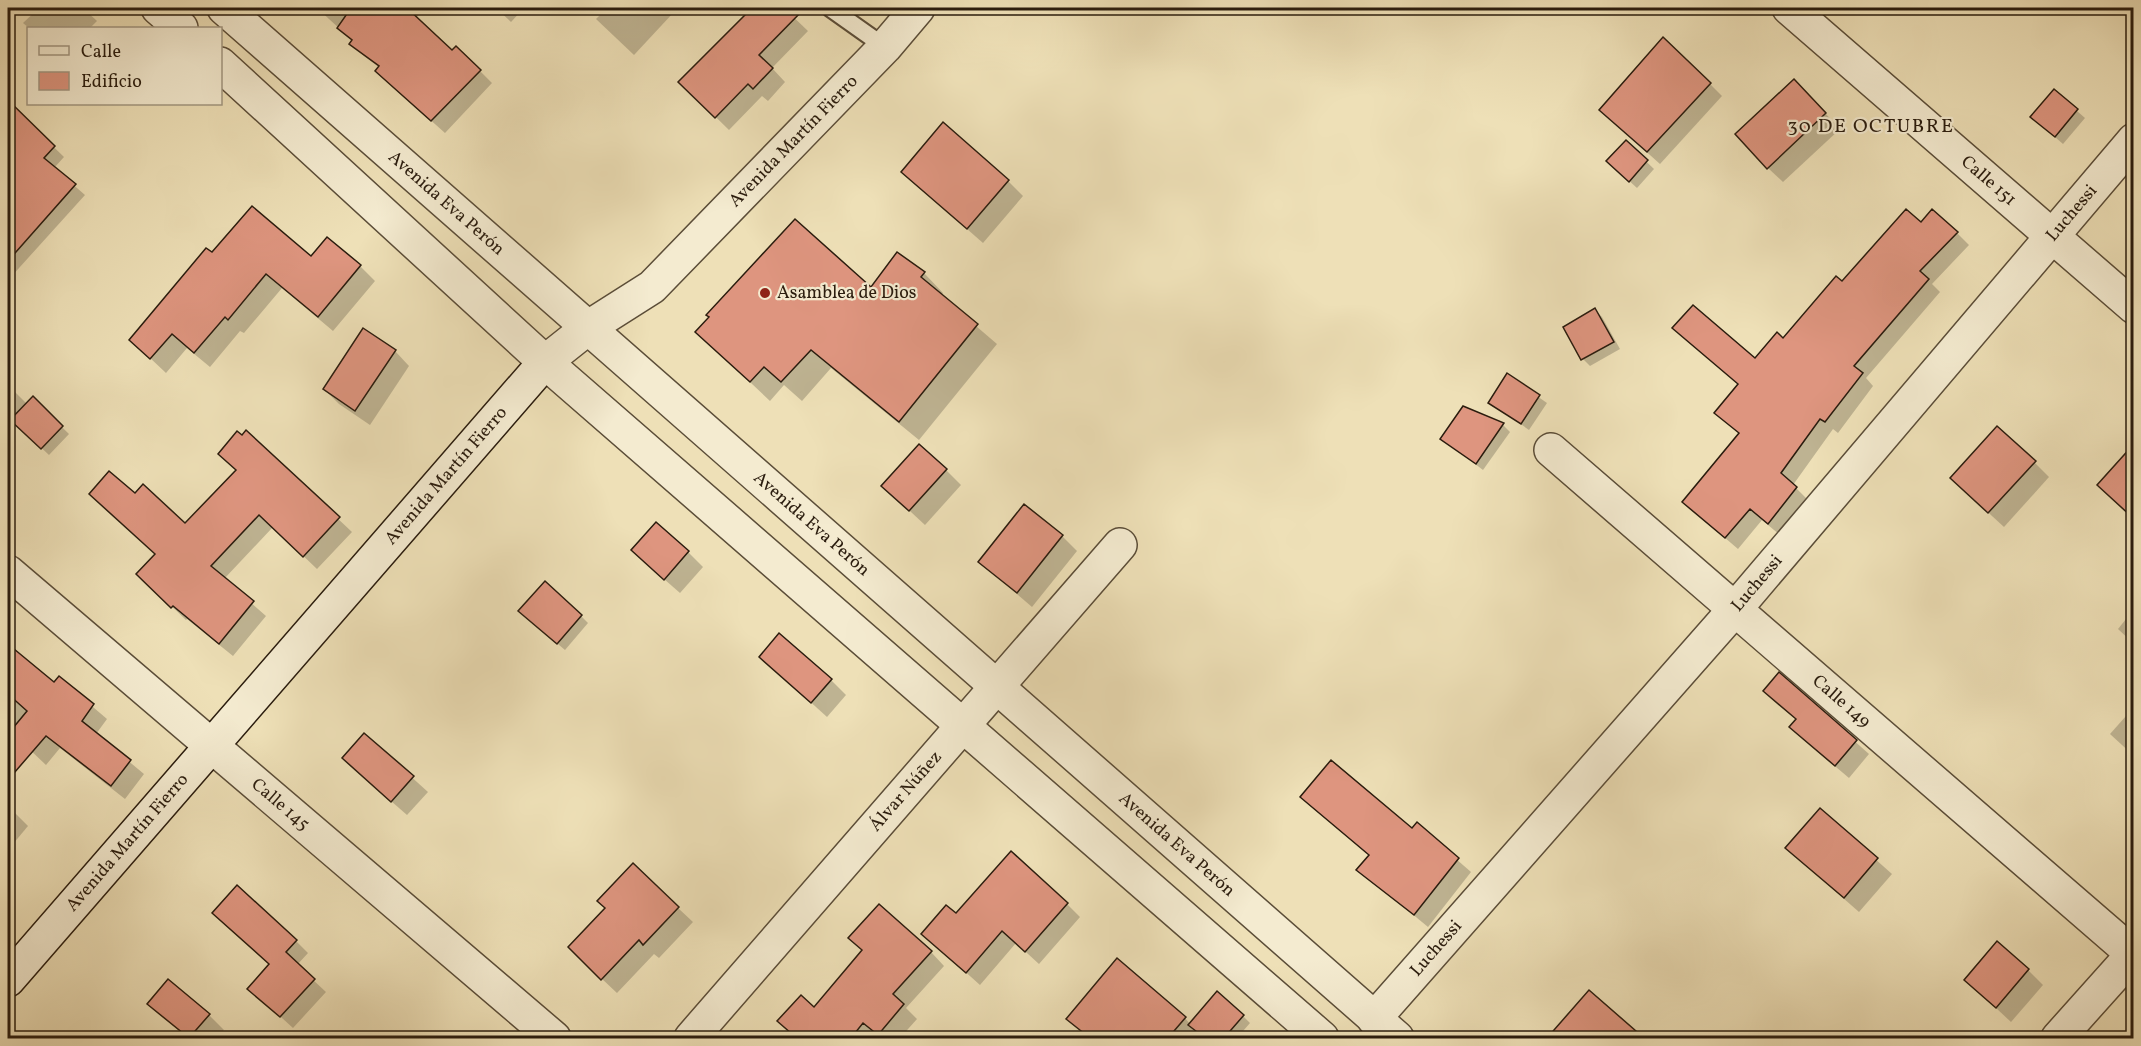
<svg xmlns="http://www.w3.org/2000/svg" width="2141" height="1046" font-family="Vollkorn,serif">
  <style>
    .shadow { fill: #0003 }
    .building { fill: #de957f; stroke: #2a1c0e; stroke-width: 1.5 }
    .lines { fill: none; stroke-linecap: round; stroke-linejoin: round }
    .service-casing { stroke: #5b4d38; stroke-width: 20 }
    .minor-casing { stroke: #5b4d38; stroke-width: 36 }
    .tertiary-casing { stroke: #5b4d38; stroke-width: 36 }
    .secondary-casing { stroke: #2a1c0e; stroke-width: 36 }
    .service { stroke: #f4ebd0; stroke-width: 16 }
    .minor { stroke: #f4ebd0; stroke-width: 33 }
    .tertiary { stroke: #f4ebd0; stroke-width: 33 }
    .secondary { stroke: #f4ebd0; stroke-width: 33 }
    .poi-dot { fill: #8f2418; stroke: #f4ebd0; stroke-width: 2 }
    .labels { text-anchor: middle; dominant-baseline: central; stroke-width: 4.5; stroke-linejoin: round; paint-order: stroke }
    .street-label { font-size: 18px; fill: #2a1c0e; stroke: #f4ebd0 }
    .poi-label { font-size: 18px; fill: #2a1c0e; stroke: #f4ebd0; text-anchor: start }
    .neighbourhood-label { font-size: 20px; letter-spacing: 1.5px; fill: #2a1c0e; stroke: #f4ebd0 }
  </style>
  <rect width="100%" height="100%" fill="#eee0b7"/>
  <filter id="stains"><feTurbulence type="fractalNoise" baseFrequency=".00333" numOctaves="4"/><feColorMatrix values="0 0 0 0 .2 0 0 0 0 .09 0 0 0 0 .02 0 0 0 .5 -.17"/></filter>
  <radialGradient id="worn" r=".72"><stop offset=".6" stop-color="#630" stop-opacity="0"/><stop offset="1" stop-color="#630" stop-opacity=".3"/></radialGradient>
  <g class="shadow">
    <path d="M39,8H83L97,21L90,28H29L23,23Z"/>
    <path d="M317,8H425L416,18L452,52L480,71L492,83L445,133L389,83L380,68L364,56L351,44L353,41Z"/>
    <path d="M496,8H524L511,22Z"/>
    <path d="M607,8H670L674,12L634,55L596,19Z"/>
    <path d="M739,8H784L808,31L772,68L785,82L768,101L762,96L729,130L680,82L747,15Z"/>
    <path d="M1710,84L1722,96L1660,164L1613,122Z"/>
    <path d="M2054,91L2085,118L2063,144L2040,124Z"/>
    <path d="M1809,96L1840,129L1783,182L1768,168Z"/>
    <path d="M21,115L64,157L54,168L85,195L10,278L8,276V130Z"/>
    <path d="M1626,142L1654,169L1637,188L1616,169Z"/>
    <path d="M1008,181L1023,196L983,243L918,186Z"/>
    <path d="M1921,224L1957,233L1969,245L1932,284L1940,292L1866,378L1873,386L1838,433L1833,429L1793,485L1808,500L1780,535L1762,520L1738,549L1696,513L1740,434L1716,413L1756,360L1784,340L1843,284Z"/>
    <path d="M212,254L311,258L360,266L375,281L333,331L282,288L244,333L240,331L210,367L187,348L166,373L131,340Z"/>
    <path d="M924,273L943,293L941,296L997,344L919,440L831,368L802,401L784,385L770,401L717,351Z"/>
    <path d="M1595,310L1602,317L1620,349L1590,366L1583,359Z"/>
    <path d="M395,351L409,366L370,425L339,404L324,389Z"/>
    <path d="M1507,375L1547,403L1529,430L1490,402Z"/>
    <path d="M8,385L27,404L33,399L69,434L49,455L12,420L8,425Z"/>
    <path d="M1463,408L1503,425L1510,432L1483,470L1442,439Z"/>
    <path d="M246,432L352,532L317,569L273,527L224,579L266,616L233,656L187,619L186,620L138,574L157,554L135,495L185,525L237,471L220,454Z"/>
    <path d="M2130,451L2134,454V517L2114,500Z"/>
    <path d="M2034,462L2049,477L2004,527L1967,493Z"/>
    <path d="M946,470L961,485L925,525L898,500Z"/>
    <path d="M1062,536L1077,551L1032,607L980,562Z"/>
    <path d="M688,552L703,567L680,593L648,565Z"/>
    <path d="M2134,609V644L2118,629Z"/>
    <path d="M581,616L588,623L565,650L527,618Z"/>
    <path d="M8,648L54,684L59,678L107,719L96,734L144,774L125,799L60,748L46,765L8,729Z"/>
    <path d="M761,657L831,680L846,695L827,717Z"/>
    <path d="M1779,674L1869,754L1849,778L1804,740L1797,720L1765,691Z"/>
    <path d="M2134,707V756L2110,734Z"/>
    <path d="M365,735L428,792L407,815L359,773Z"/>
    <path d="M8,806L28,826L8,850Z"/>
    <path d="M1820,810L1892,874L1859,912L1802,862Z"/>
    <path d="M1417,825L1471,872L1428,927L1359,870Z"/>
    <path d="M1067,904L1080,917L1039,964L1016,943L980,985L923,934L957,915Z"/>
    <path d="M678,908L693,922L659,958L654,954L617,993L584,962Z"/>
    <path d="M850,938L931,952L944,966L906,1008L917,1019L900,1038H881L878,1036L875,1038H798L793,1034L863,951Z"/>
    <path d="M296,941L308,953L297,965L326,992L293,1028L249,988Z"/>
    <path d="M2028,970L2043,985L2011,1022L1966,980Z"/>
    <path d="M1589,992L1633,1031L1641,1038H1549Z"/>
    <path d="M149,1004L209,1015L224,1030L216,1038H188Z"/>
    <path d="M1243,1016L1250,1023L1237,1038H1205L1199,1033L1195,1038H1089L1068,1018H1185L1190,1024Z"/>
  </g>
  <g class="building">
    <path d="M351,8H407L452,50L456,46L481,70L431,121L375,71L379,66L349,44L352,40L337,28Z"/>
    <path d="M752,8H805L759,55L773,68L753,89L748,84L715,118L678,82Z"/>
    <path d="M1663,37L1711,83L1647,152L1599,110Z"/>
    <path d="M1794,79L1826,113L1767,169L1735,134Z"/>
    <path d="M2054,89L2078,109L2055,137L2030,117Z"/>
    <path d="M8,100L55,146L44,158L76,184L8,261Z"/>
    <path d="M943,122L1009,180L967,229L901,172Z"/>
    <path d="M1626,140L1648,160L1629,182L1606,161Z"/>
    <path d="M252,206L311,256L327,237L361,265L318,317L266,274L228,320L225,317L194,353L172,334L150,359L129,340L206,248L212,252Z"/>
    <path d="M1906,209L1921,222L1932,209L1958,232L1920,271L1929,279L1854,366L1863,373L1825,422L1820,419L1781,473L1797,487L1768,524L1750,509L1725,538L1682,502L1739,433L1714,413L1738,384L1672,328L1693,305L1755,358L1777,332L1783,338L1836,276L1842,281Z"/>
    <path d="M795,219L871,287L897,252L925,272L921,277L978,324L899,422L811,350L781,382L764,367L750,382L695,332L709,317L706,315Z"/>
    <path d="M1595,308L1614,342L1581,360L1563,327Z"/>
    <path d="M363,328L396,350L355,411L323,389Z"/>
    <path d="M1507,373L1540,395L1521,424L1488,403Z"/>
    <path d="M33,396L63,426L41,449L10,420Z"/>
    <path d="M1463,406L1504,423L1476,464L1440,439Z"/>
    <path d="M1997,426L2036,461L1988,513L1950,478Z"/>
    <path d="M246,430L340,517L303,557L259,515L211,566L254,601L219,644L173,606L171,608L136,574L155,554L89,494L109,471L135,493L143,484L185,523L236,470L218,454L237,431L242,435Z"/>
    <path d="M919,444L947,469L909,511L881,486Z"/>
    <path d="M2133,445V518L2097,485Z"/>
    <path d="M1024,504L1063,535L1017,593L978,562Z"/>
    <path d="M656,522L689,551L664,580L631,550Z"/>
    <path d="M545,581L582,615L557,644L518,611Z"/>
    <path d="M779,633L832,679L811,703L759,657Z"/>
    <path d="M8,644L54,682L59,676L94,704L82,721L131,760L111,786L46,736L8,780V734L27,711L8,694Z"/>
    <path d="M1779,672L1857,740L1835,766L1789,727L1796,719L1763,691Z"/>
    <path d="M364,733L414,776L391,802L342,758Z"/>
    <path d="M1331,760L1412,828L1417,822L1459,858L1414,915L1356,870L1369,855L1300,797Z"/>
    <path d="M1820,808L1878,858L1844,898L1785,848Z"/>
    <path d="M1011,851L1068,903L1025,952L1002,931L966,973L921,934L946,905L956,913Z"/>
    <path d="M633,863L679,907L643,945L639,940L601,980L568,947L605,908L597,901Z"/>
    <path d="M237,885L297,940L286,952L315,979L280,1017L247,989L269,964L212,913Z"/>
    <path d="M879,904L932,951L893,994L904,1004L878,1035L863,1023L851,1038H788L792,1034L777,1021L801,995L814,1007L862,950L848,938Z"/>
    <path d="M1997,941L2029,969L1996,1008L1964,980Z"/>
    <path d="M1117,958L1186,1017L1168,1038H1090L1066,1019Z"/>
    <path d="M168,979L210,1014L189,1038L147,1004Z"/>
    <path d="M1589,990L1644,1038H1547Z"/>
    <path d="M1217,991L1244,1015L1224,1038H1205L1188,1025Z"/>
  </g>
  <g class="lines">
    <g class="service-casing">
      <path id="service" d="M830,8L885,47"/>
    </g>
    <g class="minor-casing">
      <g id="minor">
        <path id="s1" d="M1789,8L2134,307"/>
        <path id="s2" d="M545,362L589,327L652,287L885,47L918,8"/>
        <path id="s3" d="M1551,450L2133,954"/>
        <path id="s4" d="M8,572L554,1038"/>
        <path id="s5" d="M1374,1019L1736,608L2134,140"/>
        <path id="s6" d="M691,1038L1120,545"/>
        <path d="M2058,1038L2134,953"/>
      </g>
    </g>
    <g class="tertiary-casing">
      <g id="tertiary">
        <path d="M158,8L181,28"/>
        <path id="s7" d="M224,8L1397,1038"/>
        <path d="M220,64L545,362L1322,1038"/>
      </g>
    </g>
    <g class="secondary-casing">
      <g id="secondary">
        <path id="s8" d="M8,980L545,362"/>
      </g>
    </g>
    <use href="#service" class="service"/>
    <use href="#minor" class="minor"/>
    <use href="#tertiary" class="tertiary"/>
    <use href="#secondary" class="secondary"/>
  </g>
  <circle class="poi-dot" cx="765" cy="293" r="6"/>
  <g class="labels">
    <g class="street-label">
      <text stroke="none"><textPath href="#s2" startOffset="334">Avenida Martín Fierro</textPath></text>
      <text stroke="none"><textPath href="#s1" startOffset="264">Calle 151</textPath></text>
      <text stroke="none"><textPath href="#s7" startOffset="296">Avenida Eva Perón</textPath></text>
      <text stroke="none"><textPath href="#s5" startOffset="1066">Luchessi</textPath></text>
      <text stroke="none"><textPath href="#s8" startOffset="668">Avenida Martín Fierro</textPath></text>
      <text stroke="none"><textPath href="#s7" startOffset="782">Avenida Eva Perón</textPath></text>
      <text stroke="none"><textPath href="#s5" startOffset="580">Luchessi</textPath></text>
      <text stroke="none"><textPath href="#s3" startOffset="384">Calle 149</textPath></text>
      <text stroke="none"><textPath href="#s6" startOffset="327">Álvar Núñez</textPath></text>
      <text stroke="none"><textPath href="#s4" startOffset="358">Calle 145</textPath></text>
      <text stroke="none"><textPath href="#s8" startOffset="182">Avenida Martín Fierro</textPath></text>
      <text stroke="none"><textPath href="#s7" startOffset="1268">Avenida Eva Perón</textPath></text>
      <text stroke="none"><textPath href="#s5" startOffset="94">Luchessi</textPath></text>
    </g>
    <g class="poi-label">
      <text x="777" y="293">Asamblea de Dios</text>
    </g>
    <g class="neighbourhood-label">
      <text x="1871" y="127">30 DE OCTUBRE</text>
    </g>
  </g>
  <rect width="2141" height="1046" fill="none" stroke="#eee0b7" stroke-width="30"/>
  <rect x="9" y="9" width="2123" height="1028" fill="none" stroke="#2a1c0e" stroke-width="3"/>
  <rect x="15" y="15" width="2111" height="1016" fill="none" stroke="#2a1c0e" stroke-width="1.5"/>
  <rect x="27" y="27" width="195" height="78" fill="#f4ebd0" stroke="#a39882" stroke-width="1.5"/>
  <rect x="39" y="46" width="30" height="9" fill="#f4ebd0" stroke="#a39882" stroke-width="1.5"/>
  <text x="81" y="57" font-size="18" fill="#2a1c0e">Calle</text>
  <rect x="39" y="72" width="30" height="18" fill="#de957f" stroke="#a39882" stroke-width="1.5"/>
  <text x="81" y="87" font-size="18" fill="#2a1c0e">Edificio</text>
  <rect width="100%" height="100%" filter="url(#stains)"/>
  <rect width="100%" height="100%" fill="url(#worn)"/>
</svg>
